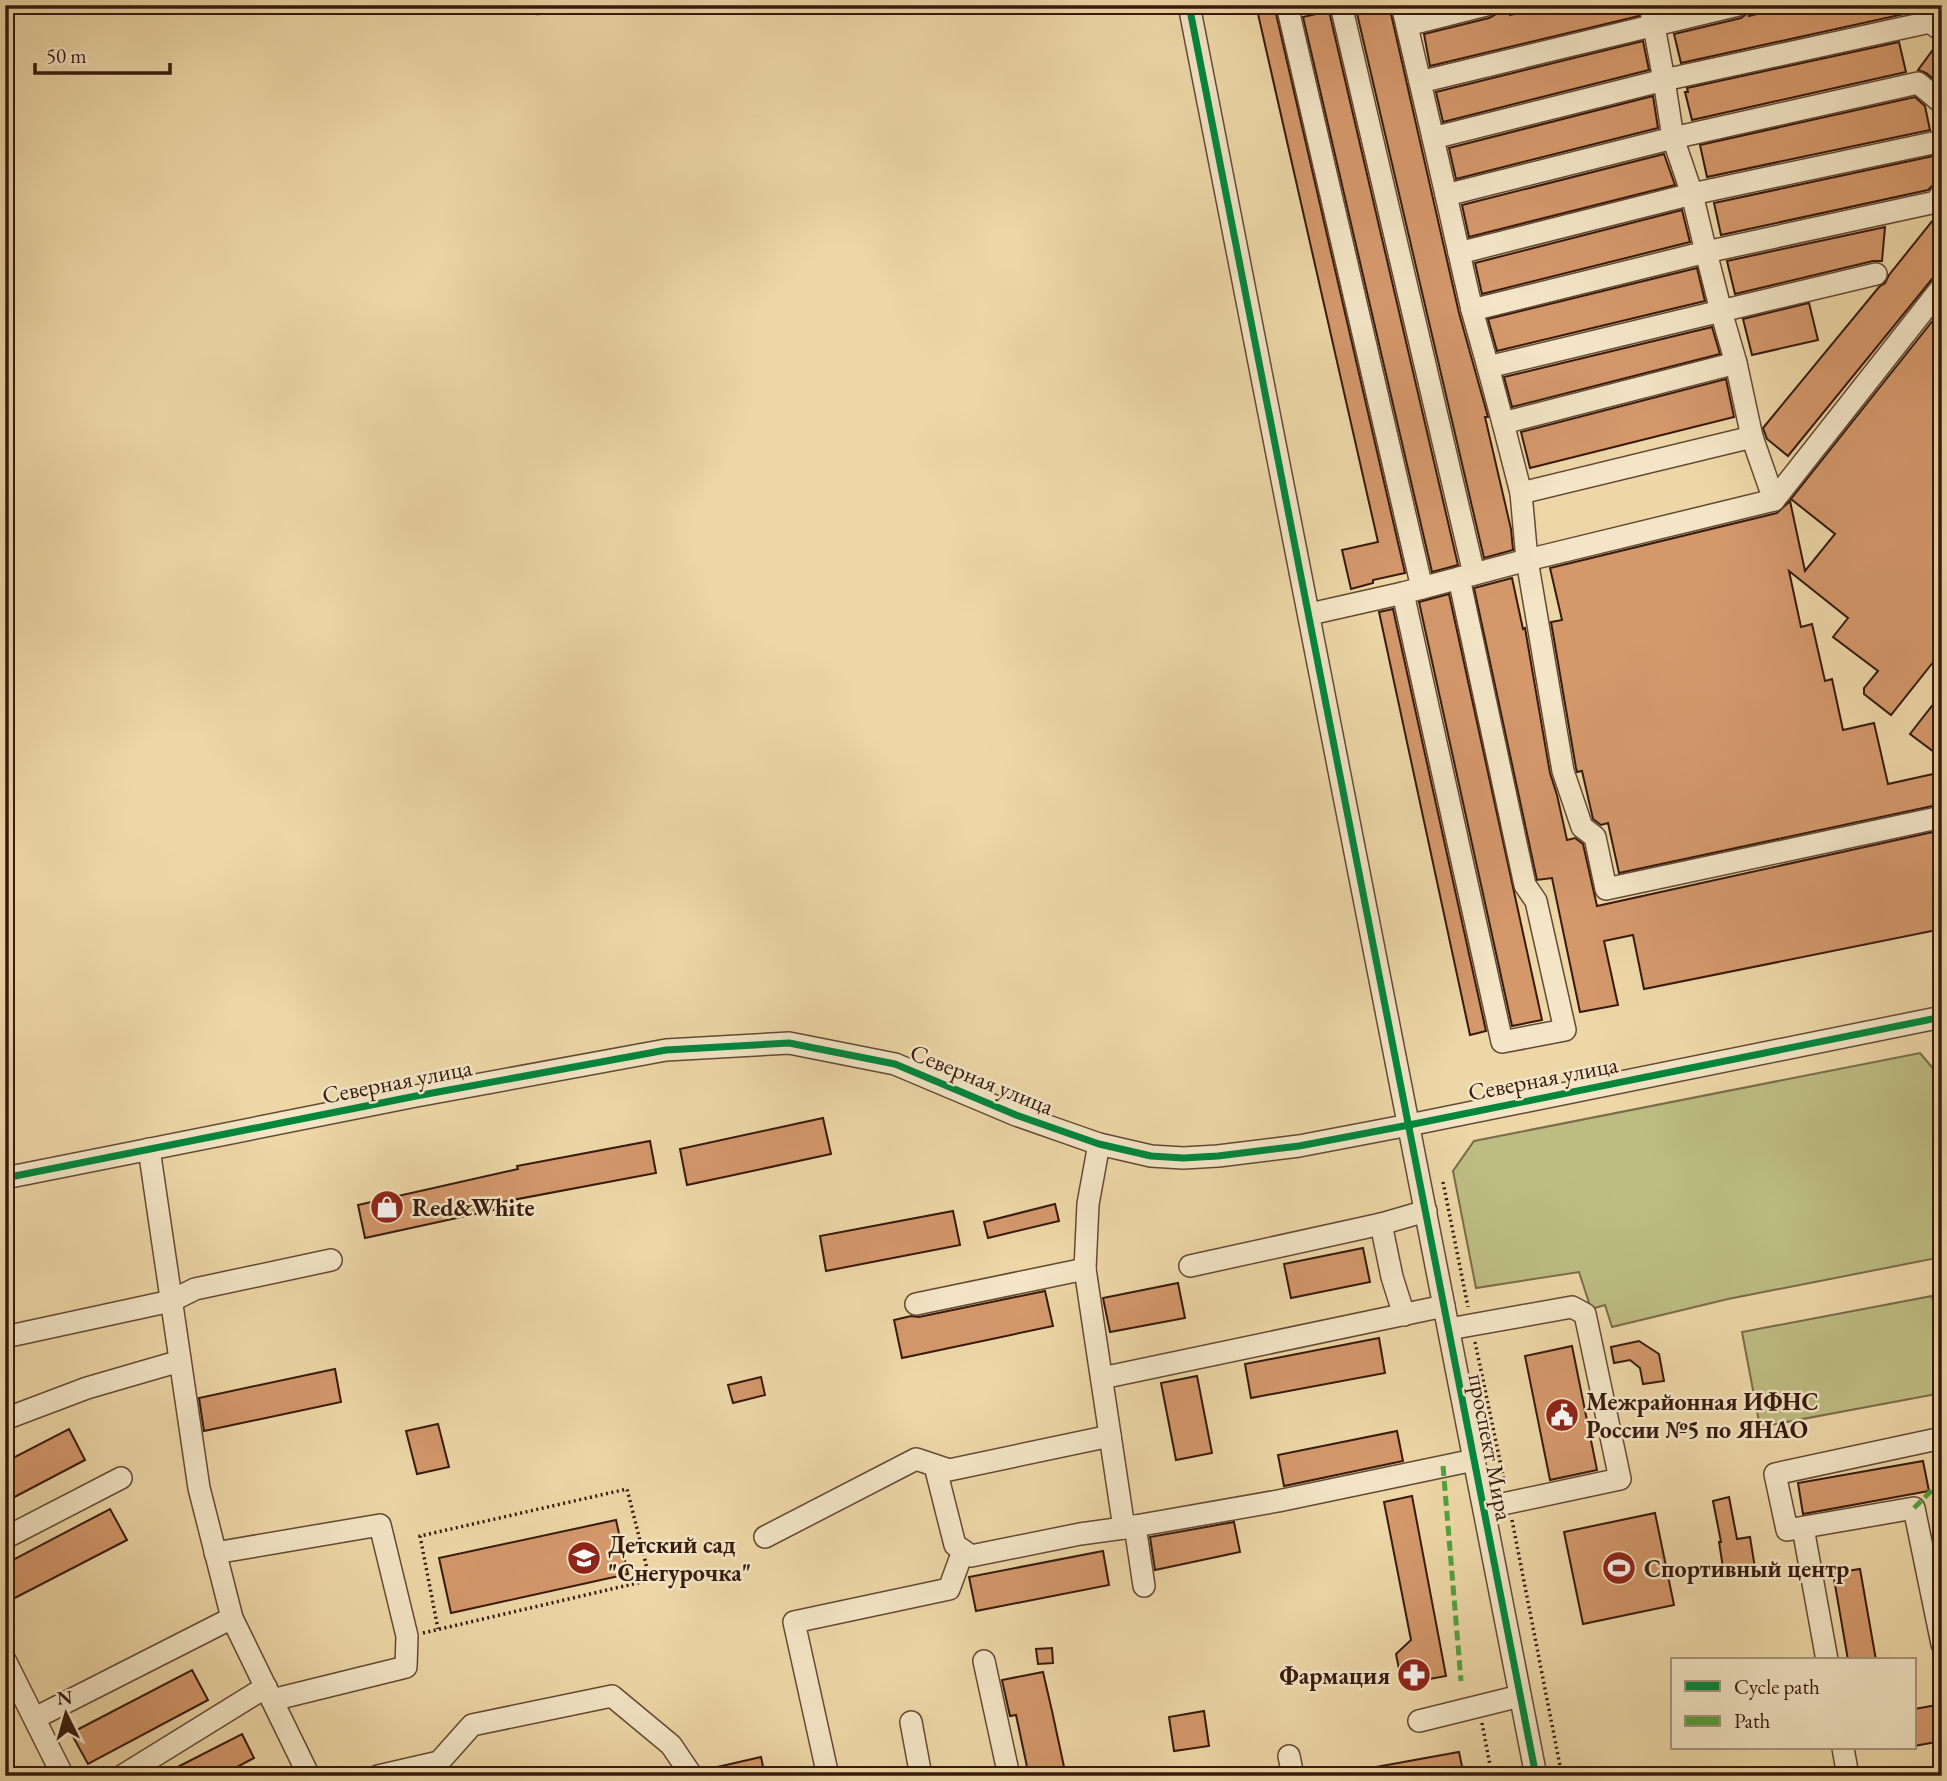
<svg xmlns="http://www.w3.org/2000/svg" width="1947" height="1781" font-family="'EB Garamond',serif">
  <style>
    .green { fill: #bdbd83; stroke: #7a6c48; stroke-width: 2 }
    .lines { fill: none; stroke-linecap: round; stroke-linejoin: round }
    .stream { stroke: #747870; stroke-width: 5 }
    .building { fill: #d4986b; stroke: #371a0e; stroke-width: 2 }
    .minor-casing { stroke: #644934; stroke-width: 24 }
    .path { stroke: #371a0e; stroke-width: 3.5; stroke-dasharray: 2 3.5; stroke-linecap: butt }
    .minor { stroke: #f3e5c6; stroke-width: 21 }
    .quiet { stroke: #53a13e; stroke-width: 5; stroke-dasharray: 10 5; stroke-linecap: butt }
    .cycleway-casing { stroke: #f3e5c6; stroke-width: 11 }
    .cycleway { stroke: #00873e; stroke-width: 7 }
    .labels { text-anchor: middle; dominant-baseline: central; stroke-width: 5; stroke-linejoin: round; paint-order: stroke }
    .street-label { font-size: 24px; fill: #371a0e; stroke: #f3e5c6 }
    .poi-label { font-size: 24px; font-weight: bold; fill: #371a0e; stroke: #f3e5c6; text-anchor: start }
  </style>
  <rect width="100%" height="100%" fill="#edd7a7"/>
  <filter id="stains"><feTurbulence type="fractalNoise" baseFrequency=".00286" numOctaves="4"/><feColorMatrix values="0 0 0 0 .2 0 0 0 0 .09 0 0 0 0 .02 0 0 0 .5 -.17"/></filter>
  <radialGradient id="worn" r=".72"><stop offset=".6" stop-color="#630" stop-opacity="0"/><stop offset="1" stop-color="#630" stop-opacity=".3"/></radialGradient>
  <g class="green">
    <path d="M1920,1053L1942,1079V1257L1728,1299L1612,1327L1605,1305L1591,1309L1579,1272L1476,1288L1453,1171L1474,1141Z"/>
    <path d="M1932,1296L1942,1347V1393L1760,1427L1742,1332Z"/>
  </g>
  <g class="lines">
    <path class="stream" d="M513,5L537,13L573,5"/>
  </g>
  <g class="building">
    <path d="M1256,5H1274L1405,573L1373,580V583L1351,589L1342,550L1378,542Z"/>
    <path d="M1355,5H1389L1459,313L1488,417H1485L1511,529L1513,550L1484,558Z"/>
    <path d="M1499,5H1508L1510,15L1549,5H1637L1639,16L1430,66L1424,34L1489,18L1496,14Z"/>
    <path d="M1795,5H1927V9L1681,63L1674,34L1741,18L1749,12V16Z"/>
    <path d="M1329,11L1458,565L1432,572L1303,17Z"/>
    <path d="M1643,41L1649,70L1443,122L1436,92Z"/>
    <path d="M1899,42L1906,72L1692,120L1685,92H1688L1687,88Z"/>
    <path d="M1938,43L1942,44V86L1926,73L1918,70Z"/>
    <path d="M1653,96L1658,128L1456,179L1449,148Z"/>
    <path d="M1915,97L1925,106L1930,130L1707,177L1700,145Z"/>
    <path d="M1664,154L1675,185L1469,237L1462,205Z"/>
    <path d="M1938,155L1942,180L1936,182L1928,190L1721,235L1714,203Z"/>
    <path d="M1682,210L1690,242L1482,294L1475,263Z"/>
    <path d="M1942,213V274L1932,279L1788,456L1767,439L1763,428L1879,287L1885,283L1889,275L1937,215Z"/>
    <path d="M1885,227L1882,261H1873L1735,294L1727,261Z"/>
    <path d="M1697,268L1705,301L1497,351L1488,319Z"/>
    <path d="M1809,303L1818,340L1752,355L1743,319Z"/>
    <path d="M1942,309V651L1891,715L1864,694V688L1878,671L1833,637L1848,618L1789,571L1801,627L1812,624L1825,681L1832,679L1843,730L1874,723L1888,784L1942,772V804L1619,873L1608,823L1601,825L1593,819L1582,771L1577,772L1576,768L1551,622L1562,620L1550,568L1777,513L1790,501L1805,571L1835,534L1791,499Z"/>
    <path d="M1712,327L1720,354L1512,407L1504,377Z"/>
    <path d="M1726,379L1734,417L1530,468L1521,432Z"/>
    <path d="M1512,578L1523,629L1525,628L1550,773L1557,795L1567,840L1575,838L1583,844L1597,906L1942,830V929L1644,989L1633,935L1604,941L1618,1005L1580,1012L1552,878L1537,880L1474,588Z"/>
    <path d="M1449,594L1542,1020L1512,1026L1419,602Z"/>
    <path d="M1393,609L1486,1031L1470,1035L1379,612Z"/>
    <path d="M1942,693V758L1910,734Z"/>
    <path d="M823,1118L831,1154L687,1185L680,1149Z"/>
    <path d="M650,1141L656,1173L502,1202L503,1208L365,1238L358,1205L518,1169L517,1166Z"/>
    <path d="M1055,1204L1059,1221L988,1238L984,1222Z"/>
    <path d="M953,1211L960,1245L826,1271L820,1236Z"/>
    <path d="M1363,1248L1370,1282L1291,1298L1284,1264Z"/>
    <path d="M1178,1283L1185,1318L1110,1332L1103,1298Z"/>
    <path d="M1045,1291L1053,1326L902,1358L894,1320L911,1316L919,1317Z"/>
    <path d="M1379,1338L1385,1373L1251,1398L1245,1364Z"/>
    <path d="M1639,1341L1659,1354L1664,1381L1643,1384L1640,1368L1630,1360L1614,1363L1611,1347Z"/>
    <path d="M1572,1346L1597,1470L1550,1480L1525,1356Z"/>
    <path d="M335,1369L341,1402L204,1431L199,1398Z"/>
    <path d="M1197,1376L1212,1453L1176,1460L1161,1383Z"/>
    <path d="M761,1377L765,1395L733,1403L728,1385Z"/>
    <path d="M438,1424L449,1467L417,1474L406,1431Z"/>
    <path d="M69,1429L85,1460L5,1502V1462Z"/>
    <path d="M1397,1431L1403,1461L1284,1486L1278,1455Z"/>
    <path d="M1923,1461L1929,1491L1803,1514L1798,1483Z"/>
    <path d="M1412,1496L1446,1676L1402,1684L1396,1654L1411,1640L1384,1502Z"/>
    <path d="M1729,1497L1737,1539L1750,1537L1755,1568L1724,1574L1719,1542H1721L1713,1501Z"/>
    <path d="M110,1509L127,1540L5,1603V1564Z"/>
    <path d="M1655,1513L1674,1605L1583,1624L1564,1532Z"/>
    <path d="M616,1520L628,1574L451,1613L439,1558Z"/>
    <path d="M1234,1522L1240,1552L1155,1570L1150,1537Z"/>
    <path d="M1103,1551L1109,1585L976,1611L969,1577Z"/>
    <path d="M1860,1569L1876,1660H1848L1833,1573Z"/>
    <path d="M1052,1648L1053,1663L1038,1664L1036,1649Z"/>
    <path d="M192,1670L208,1700L88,1764L71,1733Z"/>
    <path d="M1043,1672L1052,1711L1066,1776H1029L1016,1715L1010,1716L1002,1680Z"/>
    <path d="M1937,1705L1942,1741L1914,1746V1709Z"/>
    <path d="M1204,1711L1209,1746L1174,1751L1169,1717Z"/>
    <path d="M242,1734L254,1758L220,1776H160Z"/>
    <path d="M1459,1752L1464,1776H1371L1370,1768Z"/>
    <path d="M761,1757L765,1776H705L704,1770Z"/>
  </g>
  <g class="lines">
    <g class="minor-casing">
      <g id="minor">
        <path d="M1189,5L1536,1776"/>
        <path d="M1287,5L1422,588"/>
        <path d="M1341,5L1474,574"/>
        <path d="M1402,5L1420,82"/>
        <path d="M1650,5L1664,80L1930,22L1942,31"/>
        <path d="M1407,25L1486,5"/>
        <path d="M1942,103L1918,83L1673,138L1692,194L1942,141"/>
        <path d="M1433,138L1446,195"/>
        <path d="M1459,253L1472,310"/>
        <path d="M1876,274L1721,311L1706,252L1936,202L1942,193"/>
        <path d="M1736,363L1752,437"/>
        <path d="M1488,367L1503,423"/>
        <path d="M1521,493L1527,560L1563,771L1582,827L1595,837L1606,889L1942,817"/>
        <path d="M1774,500L1942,287"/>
        <path d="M1403,593L1502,1042L1565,1030L1536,901L1525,885L1459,578"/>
        <path d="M1310,614L1403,593L1527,560L1774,500L1752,437L1521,493L1503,423L1736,363L1721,311L1488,367L1472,310L1706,252L1692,194L1459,253L1446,195L1673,138L1664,80L1433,138L1420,82L1738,5"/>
        <path d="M1099,1144L1088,1204L1085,1269L1124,1528L1278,1501L1474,1460"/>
        <path d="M149,1149L199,1488L232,1618L309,1776"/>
        <path d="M5,1178L416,1096L666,1050L789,1043L895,1064L1016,1115L1099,1144L1151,1156L1183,1158L1218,1156L1299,1146L1409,1125L1942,1017"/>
        <path d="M1381,1224L1392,1277L1404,1315"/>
        <path d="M1190,1266L1381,1224L1426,1211"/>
        <path d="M916,1304L1085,1269"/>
        <path d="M1449,1329L1572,1307L1585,1314L1620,1479L1484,1508"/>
        <path d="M5,1337L171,1301L195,1289L331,1260"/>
        <path d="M1102,1378L1444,1306"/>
        <path d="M5,1419L87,1388L180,1361"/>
        <path d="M1942,1438L1775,1474L1787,1530L1914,1508L1942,1644"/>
        <path d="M935,1466L955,1545L971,1556L1080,1534L1124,1528"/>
        <path d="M1135,1526L1144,1586"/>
        <path d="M1803,1528L1827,1660"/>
        <path d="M765,1537L916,1459L949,1470L1110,1436"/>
        <path d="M5,1538L121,1478"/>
        <path d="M215,1553L380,1525L407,1636L406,1667L272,1700"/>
        <path d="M5,1660L63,1776"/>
        <path d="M984,1661L1009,1776"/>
        <path d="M35,1718L232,1618"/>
        <path d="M1419,1721L1520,1696"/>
        <path d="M911,1722L921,1776"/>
        <path d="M1843,1748L1848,1776"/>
        <path d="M1289,1756L1293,1776"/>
        <path d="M122,1776L266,1687"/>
        <path d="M378,1776L439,1762L472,1725L612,1696L671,1745L692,1776"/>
        <path d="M828,1776L794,1622L949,1589L963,1551"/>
      </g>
    </g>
    <g class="path">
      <path d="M1443,1182L1468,1307"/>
      <path d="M1475,1342L1505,1485"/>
      <path d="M1512,1520L1562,1776"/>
      <path d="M423,1633L650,1580L627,1489L420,1536L438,1629"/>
      <path d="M1482,1723L1492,1776"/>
      <path d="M1923,1776L1942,1772"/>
    </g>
    <use href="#minor" class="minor"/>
    <g class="quiet">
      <path d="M1443,1466L1461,1681"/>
      <path d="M1914,1508L1942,1480"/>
    </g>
    <g class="cycleway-casing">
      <g id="cycleway">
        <path d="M1189,5L1536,1776"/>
        <path d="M5,1178L416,1096L666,1050L789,1043L895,1064L1016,1115L1099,1144L1151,1156L1183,1158L1218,1156L1299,1146L1409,1125L1942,1017"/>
      </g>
    </g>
    <use href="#cycleway" class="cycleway"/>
  </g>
  <defs>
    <g id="shop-disc" transform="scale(1.75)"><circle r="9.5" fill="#8f2418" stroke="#f3e5c6"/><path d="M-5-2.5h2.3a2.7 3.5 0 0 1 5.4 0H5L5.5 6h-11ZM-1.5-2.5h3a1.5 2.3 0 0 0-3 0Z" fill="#fff"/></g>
    <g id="civic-disc" transform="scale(1.75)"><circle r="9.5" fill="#8f2418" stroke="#f3e5c6"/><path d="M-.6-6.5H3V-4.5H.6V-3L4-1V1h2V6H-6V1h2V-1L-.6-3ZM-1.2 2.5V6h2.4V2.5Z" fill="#fff"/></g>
    <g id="school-disc" transform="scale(1.75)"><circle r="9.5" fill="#8f2418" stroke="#f3e5c6"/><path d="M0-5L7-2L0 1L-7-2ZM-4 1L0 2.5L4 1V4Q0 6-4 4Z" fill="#fff"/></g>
    <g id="stadium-disc" transform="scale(1.75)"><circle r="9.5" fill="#8f2418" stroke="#f3e5c6"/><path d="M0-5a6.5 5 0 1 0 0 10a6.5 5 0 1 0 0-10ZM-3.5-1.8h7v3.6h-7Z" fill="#fff"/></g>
    <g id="pharmacy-disc" transform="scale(1.75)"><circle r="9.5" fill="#8f2418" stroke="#f3e5c6"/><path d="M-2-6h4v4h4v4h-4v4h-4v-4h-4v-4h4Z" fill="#fff"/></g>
  </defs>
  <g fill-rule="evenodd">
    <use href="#shop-disc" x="387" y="1207"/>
    <use href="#civic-disc" x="1562" y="1415"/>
    <use href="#school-disc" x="584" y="1558"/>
    <use href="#stadium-disc" x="1619" y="1568"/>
    <use href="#pharmacy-disc" x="1414" y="1675"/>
  </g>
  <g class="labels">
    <g class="street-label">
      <text transform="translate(1543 1078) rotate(-11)">Северная улица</text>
      <text transform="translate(982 1079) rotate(22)">Северная улица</text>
      <text transform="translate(397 1081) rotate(-11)">Северная улица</text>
      <text transform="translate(1491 1447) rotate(79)">проспект Мира</text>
    </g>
    <g class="poi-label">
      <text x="412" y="1207">Red&amp;White</text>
      <text x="1586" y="1401">Межрайонная ИФНС<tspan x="1586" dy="28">России №5 по ЯНАО</tspan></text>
      <text x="608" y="1544">Детский сад<tspan x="608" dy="28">"Снегурочка"</tspan></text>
      <text x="1644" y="1568">Спортивный центр</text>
      <text x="1390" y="1675" text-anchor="end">Фармация</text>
    </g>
  </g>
  <rect width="1947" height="1781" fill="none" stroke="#edd7a7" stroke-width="28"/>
  <rect x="7" y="7" width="1933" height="1767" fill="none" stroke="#371a0e" stroke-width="3.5"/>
  <rect x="14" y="14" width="1919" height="1753" fill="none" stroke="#371a0e" stroke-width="2"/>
  <rect x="1671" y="1658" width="245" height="91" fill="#f3e5c6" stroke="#a8947c" stroke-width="2"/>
  <rect x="1685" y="1681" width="35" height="10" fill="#00873e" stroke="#a8947c" stroke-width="2"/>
  <text x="1734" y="1694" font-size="21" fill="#371a0e">Cycle path</text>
  <rect x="1685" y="1716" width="35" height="10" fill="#53a13e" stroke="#a8947c" stroke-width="2"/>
  <text x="1734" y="1728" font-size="21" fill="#371a0e">Path</text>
  <g transform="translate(66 1714) rotate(355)" stroke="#f3e5c6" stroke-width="5" paint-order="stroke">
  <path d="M0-5L12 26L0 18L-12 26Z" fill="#371a0e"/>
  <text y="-10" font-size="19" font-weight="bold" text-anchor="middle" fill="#371a0e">N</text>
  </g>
  <path d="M35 63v10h135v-10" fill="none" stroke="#371a0e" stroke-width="3.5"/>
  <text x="46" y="63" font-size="21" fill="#371a0e" stroke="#f3e5c6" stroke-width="5" paint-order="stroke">50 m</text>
  <rect width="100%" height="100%" filter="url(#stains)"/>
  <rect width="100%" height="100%" fill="url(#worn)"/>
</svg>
